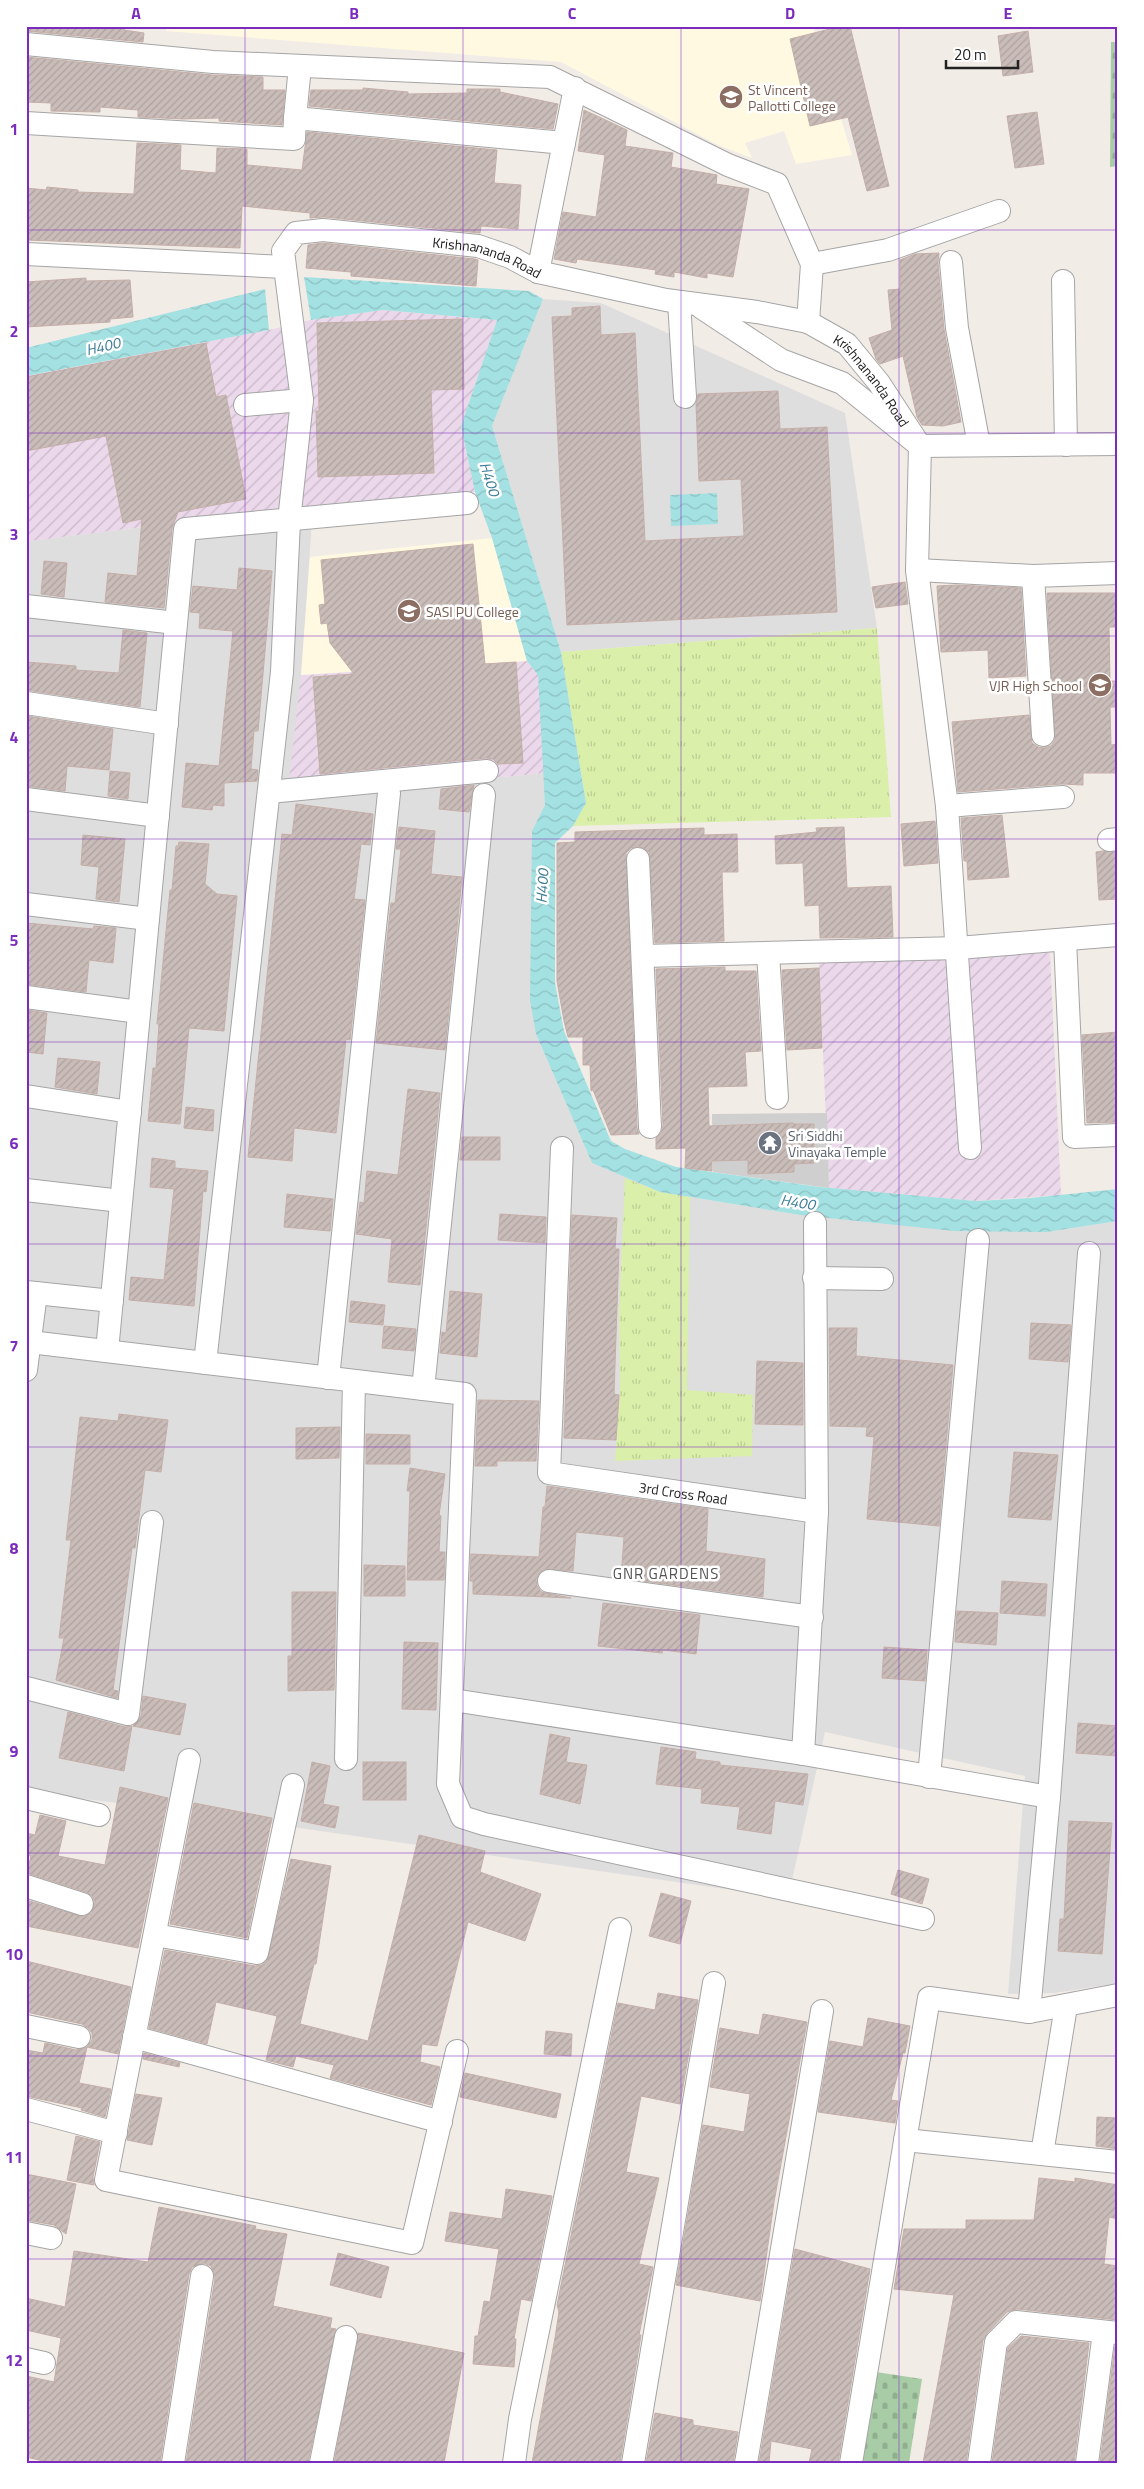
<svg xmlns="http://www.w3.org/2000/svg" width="1144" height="2489" font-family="'Titillium Web',sans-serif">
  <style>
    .residential { fill: #dfdede }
    .industrial { fill: url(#industrial-furrows) }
    .education { fill: #fff9e2 }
    .religious { fill: #cfcfcf }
    .grass { fill: url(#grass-tufts) }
    .cemetery { fill: url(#cemetery-stones) }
    .water { fill: url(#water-waves) }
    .building { fill: url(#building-hatch); stroke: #c5aea8 }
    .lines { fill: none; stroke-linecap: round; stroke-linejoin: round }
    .street-casing { stroke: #a5a5a5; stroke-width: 24 }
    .street { stroke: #fff; stroke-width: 22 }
    .grid { fill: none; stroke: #7b2cbf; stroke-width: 1; stroke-opacity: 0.55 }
    .labels { text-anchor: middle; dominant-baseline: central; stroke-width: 5; stroke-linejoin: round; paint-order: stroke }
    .education-label { font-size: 14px; fill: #785e54; stroke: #fff; text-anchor: start }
    .street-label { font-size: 14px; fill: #212121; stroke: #fff }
    .worship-label { font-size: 14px; fill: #5b616d; stroke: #fff; text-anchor: start }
    .water-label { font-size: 15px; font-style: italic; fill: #3b7c97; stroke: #fff }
    .neighbourhood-label { font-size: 15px; letter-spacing: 1px; fill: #545454; stroke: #fff }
    .neatline { fill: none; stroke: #7b2cbf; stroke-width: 2 }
    .grid-label { font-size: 16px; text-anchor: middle; font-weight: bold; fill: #7b2cbf }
  </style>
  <defs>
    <pattern id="industrial-furrows" width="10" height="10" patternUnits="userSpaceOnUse" patternTransform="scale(1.25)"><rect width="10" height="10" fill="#ebd8eb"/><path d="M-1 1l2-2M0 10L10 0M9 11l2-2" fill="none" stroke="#c9b9c9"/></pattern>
    <pattern id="grass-tufts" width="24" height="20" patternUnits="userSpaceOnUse" patternTransform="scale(1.25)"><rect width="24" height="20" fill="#daefaa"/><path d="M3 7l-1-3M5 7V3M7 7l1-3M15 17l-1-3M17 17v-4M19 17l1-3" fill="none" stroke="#bbcd92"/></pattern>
    <pattern id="cemetery-stones" width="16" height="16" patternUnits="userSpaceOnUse" patternTransform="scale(1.25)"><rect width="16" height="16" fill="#a8cca6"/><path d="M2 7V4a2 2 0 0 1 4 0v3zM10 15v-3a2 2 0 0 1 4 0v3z" fill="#90af8f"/></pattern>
    <pattern id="water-waves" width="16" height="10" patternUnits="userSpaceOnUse" patternTransform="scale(1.25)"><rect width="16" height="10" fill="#a4e1e2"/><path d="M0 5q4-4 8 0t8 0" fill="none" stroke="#8dc1c2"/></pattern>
    <pattern id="building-hatch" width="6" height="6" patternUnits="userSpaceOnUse" patternTransform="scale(1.25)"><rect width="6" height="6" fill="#cabdb9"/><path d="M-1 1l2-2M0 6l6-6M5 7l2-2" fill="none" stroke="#ada29f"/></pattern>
  </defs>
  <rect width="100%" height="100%" fill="#f2ece7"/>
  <g class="residential">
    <path d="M543,299L601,303L845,413L877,628L561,652L492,426Z"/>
    <path d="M313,506L301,679L288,797L545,773V805L533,831L536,1034L592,1163L660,1192L800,1215L1047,1232L1118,1221V1983L1055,1993L1008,1994L1025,1776L825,1732L788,1898L159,1808L26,1792V544L30,541Z"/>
  </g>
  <g class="industrial">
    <path d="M383,310L497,320L461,426L475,492L313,506L30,541L26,544V376L269,330L311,320Z"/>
    <path d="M527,661L538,675L545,773L287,797L301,675Z"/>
    <path d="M1050,953L1061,1195L976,1201L829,1188L819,963Z"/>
  </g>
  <g class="education">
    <path d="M167,26H813L852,155L796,164L784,131L745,143L752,158L718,145L561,62L166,31Z"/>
    <path d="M492,538L527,661L301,675L310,557Z"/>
  </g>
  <path class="religious" d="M827,1113L829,1188L713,1172L712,1114Z"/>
  <g class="grass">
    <path d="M877,628L891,817L573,826L586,803L561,652Z"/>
    <path d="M625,1178L660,1192L690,1197L687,1390L753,1395L752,1456L615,1461L620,1393L619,1313Z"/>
  </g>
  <g class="cemetery">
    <path d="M1111,42H1118V166L1110,167Z"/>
    <path d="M876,2372L922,2379L909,2463H862Z"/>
  </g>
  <g class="water">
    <path d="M304,277L529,291L543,299L492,426L561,652L586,803L573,826L555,843V983L564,1031L611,1141L625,1149L676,1167L820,1187L976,1201L1030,1198L1118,1189V1221L1047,1232L954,1231L800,1215L660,1192L592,1163L536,1034L530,1000L532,831L545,805L538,675L527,661L492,538L475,492L461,426L497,320L383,310L311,320Z"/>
    <path d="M265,289L269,330L26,376V348Z"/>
    <path d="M717,493L718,524L671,526L670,495Z"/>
  </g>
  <g class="building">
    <path d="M26,26H124V30L144,33L143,42L26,31Z"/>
    <path d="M842,26H850L889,186L867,191L848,117L810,126L790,39Z"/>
    <path d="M1028,31L1033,72L1003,76L998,36Z"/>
    <path d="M26,57L212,75L263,77V90H285L282,125L219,121V118L183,119L138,117V110L100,107V112L51,111V103L26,102Z"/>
    <path d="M363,88L408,92V94L467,93V89H500V92L558,104L553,129L309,106L311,90H363Z"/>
    <path d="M584,110L627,130L625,146L673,153L671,167L717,175L716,184L749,189L733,277L707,273V278L674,272V277L655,274L656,270L577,259L576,263L554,259L563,212L596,217L605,155L578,151Z"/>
    <path d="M1037,112L1044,164L1015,168L1007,116Z"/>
    <path d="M307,132L497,150L494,183L521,185L518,229L481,226L480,233L324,217L310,218V213L242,206L240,248L26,240V188L46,190L47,187L78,190V192L134,194L137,143L181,145L180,170L216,173L217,148L247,149V165L302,170Z"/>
    <path d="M323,243L475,259L478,260L476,286L351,276V272L306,268L308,245Z"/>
    <path d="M939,253L938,263L944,329L961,422L943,426L922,425L917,417L903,356L880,364L876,359L869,338L892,330L888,290L900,289V260L915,254Z"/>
    <path d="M86,278V281L130,280L133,317L110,319V322L26,327V282Z"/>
    <path d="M600,306L601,335L635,333L645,541L744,536L741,479L699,481L696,404L698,394L778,391L780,429L827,427L837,612L567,625L552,317L572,316V308Z"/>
    <path d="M462,319L464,389L431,390L434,473L318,477L316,411H319L317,323Z"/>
    <path d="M206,343L216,397L226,395L246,499L178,512L172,528L164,608L105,602L108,573L137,576L142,519L123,523L106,436L26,451V377Z"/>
    <path d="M473,544L485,664L516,662L523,763L498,764L493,759L486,758L320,774L313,677L354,674L330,643L327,623L321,624L319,605L325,604L321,560Z"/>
    <path d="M44,561L67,563L64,597L41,594Z"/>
    <path d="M239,568L272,571L258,731H254L251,769L258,770L257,781L224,783V806L213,805L212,810L182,807L186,763L219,766L233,631L199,628L200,613L190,612L193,586L237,590Z"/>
    <path d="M905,582L908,604L876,608L872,587Z"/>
    <path d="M956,585L1021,588L1026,676L989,678L988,650L941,652L937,586Z"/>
    <path d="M1047,593H1118V627H1109L1110,681H1118V707H1110L1111,745L1118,744V773H1083V785L1062,784L958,792L952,722L1029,715L1032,743L1038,747L1044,748L1051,746L1055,740Z"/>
    <path d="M123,630L147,633L140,707L26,690V662L76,666V670L119,673Z"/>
    <path d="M26,716L113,729L109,770L67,766L65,791L26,786Z"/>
    <path d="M110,771L130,773L128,799L108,796Z"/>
    <path d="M474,785L469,812L439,809L441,789Z"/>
    <path d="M296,804L373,814L372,825L370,845L361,844L354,899L365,900L350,1040L346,1039L336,1133L294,1128L292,1161L248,1157L282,834L292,835Z"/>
    <path d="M1002,815L1009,877L968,880L967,861H964L961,818Z"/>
    <path d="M935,821L938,863L904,866L901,824Z"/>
    <path d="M399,827L435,831L431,874L462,877L445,1050L376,1043L391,903H395L401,849H396Z"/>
    <path d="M844,827L847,888L891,886L893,937L820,938L819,905L805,906L803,863L776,864L775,836L817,832L816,828Z"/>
    <path d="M704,828V835L737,834L738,872H722L724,941L655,943L649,852L638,846L631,848L626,853L637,1128L639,1134L611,1135L593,1090L591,1091L590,1065H583V1037H568L564,1021L557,981V843L575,842V832Z"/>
    <path d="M83,835L125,839L119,902L96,899L99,867L81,865Z"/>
    <path d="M179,842L209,844L205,884L217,894L237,896L224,1031L189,1028L180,1124L148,1121L153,1068H156L159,1024H157L170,890H172L176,846H178Z"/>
    <path d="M1103,851L1118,852V899L1099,900L1096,852Z"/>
    <path d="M26,923L93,929L94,926L116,928L113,963L89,960L86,992L26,984Z"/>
    <path d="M725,967V971H756L761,1051L745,1052L747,1086L708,1087L709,1126L793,1123V1124H814V1163L794,1164V1172L748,1174V1160L712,1161V1171L685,1168L686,1148L656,1149V1138L661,1133L663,1126L656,969Z"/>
    <path d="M819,968L822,1048L787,1050L782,970Z"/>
    <path d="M26,1010L47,1013L43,1054L26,1052Z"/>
    <path d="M1118,1032V1122L1087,1123L1082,1035Z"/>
    <path d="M58,1058L100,1062L97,1094L55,1087Z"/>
    <path d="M408,1089L440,1093L420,1285L388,1282L392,1239L356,1234L360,1202L364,1203L367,1171L398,1175Z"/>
    <path d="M186,1107L214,1110L213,1131L184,1128Z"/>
    <path d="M462,1137H500V1160H460Z"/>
    <path d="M152,1158L175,1161V1168L208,1171L206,1192L203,1191L194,1306L129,1300L131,1277L164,1280L174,1189L150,1187Z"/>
    <path d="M287,1194L333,1199L330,1231L284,1227Z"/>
    <path d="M500,1214L546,1217L545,1243L498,1240Z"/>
    <path d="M572,1215L617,1218L615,1249H619L614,1394L619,1395L616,1440L564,1438Z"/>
    <path d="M450,1291L482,1294L477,1357L440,1353L442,1332L446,1333Z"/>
    <path d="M351,1301L385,1305L383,1325L349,1322Z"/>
    <path d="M1031,1323L1071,1325L1068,1362L1029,1359Z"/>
    <path d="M384,1326L416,1329L414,1351L382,1348Z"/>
    <path d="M829,1328H857L856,1356L953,1365L939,1526L867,1519L874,1437L866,1436L867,1427L830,1426Z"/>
    <path d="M757,1361L803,1363V1425L755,1424Z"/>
    <path d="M478,1400L539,1401L536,1461H497V1466H475Z"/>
    <path d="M119,1414L168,1420L161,1472L145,1470L135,1548H132L113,1690L118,1691L117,1698L56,1680L64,1638H59L71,1540H66L80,1417L118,1421Z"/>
    <path d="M340,1427L339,1458L296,1459V1428Z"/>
    <path d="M366,1434L410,1435V1464H366Z"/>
    <path d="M1014,1452L1058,1455L1051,1520L1008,1517Z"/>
    <path d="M410,1468L445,1474L439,1515L441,1516L439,1552H445L444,1580H407L410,1491H407Z"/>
    <path d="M547,1486L708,1509L706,1551L765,1559L763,1597L621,1578L624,1537L576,1532L573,1571L545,1569L539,1573L536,1580L537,1586L541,1592L571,1598L473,1594V1581H470L471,1554L539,1557L543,1507H545Z"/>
    <path d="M364,1565L405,1566V1596H364Z"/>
    <path d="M1002,1581L1047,1584L1045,1616L1000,1613Z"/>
    <path d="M292,1592H336L334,1690L288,1691V1656H292Z"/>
    <path d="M603,1603L700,1615L696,1654L663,1650L662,1653L598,1646Z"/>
    <path d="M957,1611L998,1613L996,1645L955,1642Z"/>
    <path d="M404,1642L438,1643L436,1710L402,1709Z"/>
    <path d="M884,1647L927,1650L925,1681L882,1678Z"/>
    <path d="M143,1696L186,1704L180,1735L133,1726L141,1716Z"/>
    <path d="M68,1712L125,1727L132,1726L124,1771L59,1758Z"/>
    <path d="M1078,1723L1118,1726V1756L1076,1753Z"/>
    <path d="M550,1734L570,1738L566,1762L587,1765L580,1804L540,1794Z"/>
    <path d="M661,1747L696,1752L695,1759L720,1762V1765L808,1774L803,1805L775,1801L771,1834L737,1829L740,1807L701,1803L702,1789L656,1784Z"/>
    <path d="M312,1762L330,1766L323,1804L339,1807L335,1828L301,1821Z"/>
    <rect x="363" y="1762" width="43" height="38"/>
    <path d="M120,1787L168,1798L138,1948L26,1926V1900L84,1917L91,1913L95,1902L92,1896L86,1892L27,1873L31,1856L26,1855V1833L35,1835L40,1815L66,1821L58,1856L105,1865Z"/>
    <path d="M194,1803L272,1818L247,1938L170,1924Z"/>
    <path d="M1069,1821L1112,1823L1102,1954L1058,1951L1060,1919H1064Z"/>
    <path d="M419,1835L485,1851L480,1872L541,1894L525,1941L468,1922L437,2046L422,2044L420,2062L440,2067L431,2105L330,2078L334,2065L296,2056L293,2067L266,2060L277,2016L216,2002L207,2044L149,2028L165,1950L255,1966L262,1965L267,1961L291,1859L331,1866L316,1964H314L300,2024L368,2041Z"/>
    <path d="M898,1870L929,1879L922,1904L891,1894Z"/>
    <path d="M661,1893L691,1901L680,1944L649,1936Z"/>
    <path d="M26,1961L131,1987L118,2054L87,2047L92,2040V2033L88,2028L82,2024L26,2012Z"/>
    <path d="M658,1993L698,2000L680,2104L641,2096L626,2172L659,2178L639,2264L653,2267L639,2335H641L620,2463H532L555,2338L559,2312L557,2305L618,2003L655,2010Z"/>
    <path d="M763,2014L807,2022L774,2202L760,2301L676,2285L703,2125L744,2132L750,2094L710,2087L720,2028L759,2035Z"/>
    <path d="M868,2018L910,2026L905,2053H903L891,2100L898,2101L895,2123L818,2112L830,2041L863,2047Z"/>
    <path d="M546,2031L572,2034L571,2056L544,2054Z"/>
    <path d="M45,2043L76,2050L87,2047L79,2083L111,2089L105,2117L81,2110L82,2108L26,2096V2050L43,2053Z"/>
    <path d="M144,2053L180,2063L179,2067L143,2059Z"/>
    <path d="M465,2073L561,2094L556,2118L460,2097Z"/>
    <path d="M136,2094L162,2098L152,2145L127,2140Z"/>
    <path d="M1097,2117L1118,2118V2149L1096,2146Z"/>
    <path d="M76,2136L100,2142L93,2177L94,2185L67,2180Z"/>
    <path d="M26,2174L76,2184L66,2234L54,2225L26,2220Z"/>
    <path d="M1039,2178L1075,2182V2178L1118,2185V2219L1109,2217L1104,2264L1118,2266V2320L1017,2309L1007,2312L987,2333L983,2340L966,2463H923L954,2295L894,2289L904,2229H966V2220H1034Z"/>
    <path d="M506,2189L552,2196L531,2301L521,2299L514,2339H516L514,2367L473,2364L475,2336H478L484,2301L490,2302L499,2249L445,2241L450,2212L502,2219Z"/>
    <path d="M159,2207L256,2226L255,2229L287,2234L273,2306L332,2318L330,2328L336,2329L308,2463H186L215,2278L211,2266L204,2263L192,2267L189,2274L160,2463H52L26,2457V2376L54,2382L61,2338L26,2330V2298L65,2307L74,2251L148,2262Z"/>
    <path d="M795,2249L870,2269L838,2463H809L812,2449L771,2441L769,2463H759Z"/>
    <path d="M338,2253L389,2267L381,2298L330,2285Z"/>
    <path d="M358,2333L464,2353L444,2463H334Z"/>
    <path d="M1021,2336L1089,2343L1074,2463H992L1008,2348Z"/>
    <path d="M1115,2346H1118V2463H1100Z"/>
    <path d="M655,2413L693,2420V2425L738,2432L733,2463H646Z"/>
  </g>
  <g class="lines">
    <g class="street-casing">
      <g id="street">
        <path d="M26,44L213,62L550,77L728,165L777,184L812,264L808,322"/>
        <path d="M295,118L300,66"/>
        <path d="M26,123L294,139L295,118L564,143"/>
        <path d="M26,254L284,267"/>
        <path d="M951,262L957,328L979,445"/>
        <path d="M812,264L888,250L999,211"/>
        <path d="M538,272L575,88"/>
        <path d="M1063,281L1066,445"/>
        <path d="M679,302L685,397"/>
        <path d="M702,308L781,360L842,383L920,446L917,570L947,806L970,1148"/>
        <path d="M245,405L302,400"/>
        <path d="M917,570L1033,576L1118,573"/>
        <path d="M1033,576L1043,735"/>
        <path d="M26,606L176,623"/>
        <path d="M26,703L167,724"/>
        <path d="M269,792L487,771"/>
        <path d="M26,799L158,816"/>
        <path d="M947,806L1063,797"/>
        <path d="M1109,840L1118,839"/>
        <path d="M638,859L650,1127"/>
        <path d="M26,904L148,919"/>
        <path d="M1065,940L1074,1137L1118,1135"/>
        <path d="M768,953L777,1098"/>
        <path d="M643,956L958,948L1118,935"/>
        <path d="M26,997L139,1012"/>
        <path d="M26,1096L130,1112"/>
        <path id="s1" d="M562,1148L549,1473L817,1512"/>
        <path d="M26,1190L121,1201"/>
        <path d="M814,1278L882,1279"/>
        <path d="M26,1292L112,1301"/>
        <path d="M30,1342L465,1394L448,1784L462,1817L484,1824L923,1919"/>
        <path d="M107,1351L185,529L467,503"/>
        <path id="s2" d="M205,1363L282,672L289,521L302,400L283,251L296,233L323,230L478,246L510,257L538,272L666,300L757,312L808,322L847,344L879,383L920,446L1118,444"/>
        <path d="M26,1370L36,1293"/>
        <path d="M328,1378L389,793"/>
        <path d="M423,1389L484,795"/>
        <path d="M549,1581L812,1617"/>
        <path d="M26,1688L128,1714L152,1522"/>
        <path d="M453,1700L803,1754L1049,1797"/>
        <path d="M803,1754L817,1512L815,1223"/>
        <path d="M346,1759L354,1381"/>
        <path d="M189,1760L106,2180L412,2243L457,2051"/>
        <path d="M929,1777L978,1240"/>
        <path d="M26,1798L99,1815"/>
        <path d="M26,1886L82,1904"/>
        <path d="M155,1935L257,1953L293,1785"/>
        <path d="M1029,2012L1049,1797L1089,1253"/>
        <path d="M26,2026L79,2037"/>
        <path d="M134,2037L441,2122"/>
        <path d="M26,2109L116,2133"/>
        <path d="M905,2140L1118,2162"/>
        <path d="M1042,2154L1066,2006"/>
        <path d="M26,2233L51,2238"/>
        <path d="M26,2359L44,2363"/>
        <path d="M173,2463L202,2276"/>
        <path d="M321,2463L346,2337"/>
        <path d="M514,2463L520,2419L620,1929"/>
        <path d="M633,2463L714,1983"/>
        <path d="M746,2463L822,2011"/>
        <path d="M851,2463L929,1998L1029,2012L1118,1995"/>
        <path d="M979,2463L996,2342L1016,2322L1118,2333"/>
        <path d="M1087,2463L1104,2332"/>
      </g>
    </g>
    <use href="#street" class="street"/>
  </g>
  <path class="grid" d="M245,26V2463M463,26V2463M681,26V2463M899,26V2463M26,230H1118M26,433H1118M26,636H1118M26,839H1118M26,1042H1118M26,1244H1118M26,1447H1118M26,1650H1118M26,1853H1118M26,2056H1118M26,2259H1118"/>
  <defs>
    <g id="university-disc" transform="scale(1.25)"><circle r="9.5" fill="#8d6e63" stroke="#fff"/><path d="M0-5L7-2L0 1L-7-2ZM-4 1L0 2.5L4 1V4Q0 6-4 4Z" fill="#fff"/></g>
    <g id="school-disc" transform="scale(1.25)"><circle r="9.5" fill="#8d6e63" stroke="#fff"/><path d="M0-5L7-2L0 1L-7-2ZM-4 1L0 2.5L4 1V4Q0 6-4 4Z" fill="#fff"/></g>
    <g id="temple-disc" transform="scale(1.25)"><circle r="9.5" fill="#6b7280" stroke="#fff"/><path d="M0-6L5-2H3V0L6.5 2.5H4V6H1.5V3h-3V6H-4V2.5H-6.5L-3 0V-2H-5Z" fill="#fff"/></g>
  </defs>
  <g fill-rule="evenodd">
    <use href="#university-disc" x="731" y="97"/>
    <use href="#university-disc" x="409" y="611"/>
    <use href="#school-disc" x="1100" y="685"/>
    <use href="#temple-disc" x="770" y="1143"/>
  </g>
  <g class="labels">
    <g class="education-label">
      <text x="748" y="89">St Vincent<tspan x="748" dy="16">Pallotti College</tspan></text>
      <text x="426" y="611">SASI PU College</text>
      <text x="1082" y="685" text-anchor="end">VJR High School</text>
    </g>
    <g class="street-label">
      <text stroke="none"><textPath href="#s2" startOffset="1335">Krishnananda Road</textPath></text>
      <text stroke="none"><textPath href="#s2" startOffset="1752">Krishnananda Road</textPath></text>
      <text stroke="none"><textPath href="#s1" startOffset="461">3rd Cross Road</textPath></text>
    </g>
    <g class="worship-label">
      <text x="788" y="1135">Sri Siddhi<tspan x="788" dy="16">Vinayaka Temple</tspan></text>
    </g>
    <g class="water-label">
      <text transform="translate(103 346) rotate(-13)">H400</text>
      <text transform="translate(490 479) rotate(72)">H400</text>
      <text transform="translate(542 886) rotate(-87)">H400</text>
      <text transform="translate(798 1202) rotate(9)">H400</text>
    </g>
    <g class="neighbourhood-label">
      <text x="666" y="1573">GNR GARDENS</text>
    </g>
  </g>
  <rect width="1144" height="2489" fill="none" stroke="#ffffff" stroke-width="55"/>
  <path d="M946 60v8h72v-8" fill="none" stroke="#212121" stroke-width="2.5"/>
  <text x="954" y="60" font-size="15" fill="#212121" stroke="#ffffff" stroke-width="4" paint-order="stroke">20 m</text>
  <rect x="28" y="28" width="1088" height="2434" class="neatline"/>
  <g class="grid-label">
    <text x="136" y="19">A</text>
    <text x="354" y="19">B</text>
    <text x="572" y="19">C</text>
    <text x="790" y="19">D</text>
    <text x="1008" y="19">E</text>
    <text x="14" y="135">1</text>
    <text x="14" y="337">2</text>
    <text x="14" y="540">3</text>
    <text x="14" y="743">4</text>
    <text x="14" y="946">5</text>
    <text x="14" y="1149">6</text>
    <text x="14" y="1352">7</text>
    <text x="14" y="1554">8</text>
    <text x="14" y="1757">9</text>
    <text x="14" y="1960">10</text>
    <text x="14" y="2163">11</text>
    <text x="14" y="2366">12</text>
  </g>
</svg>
